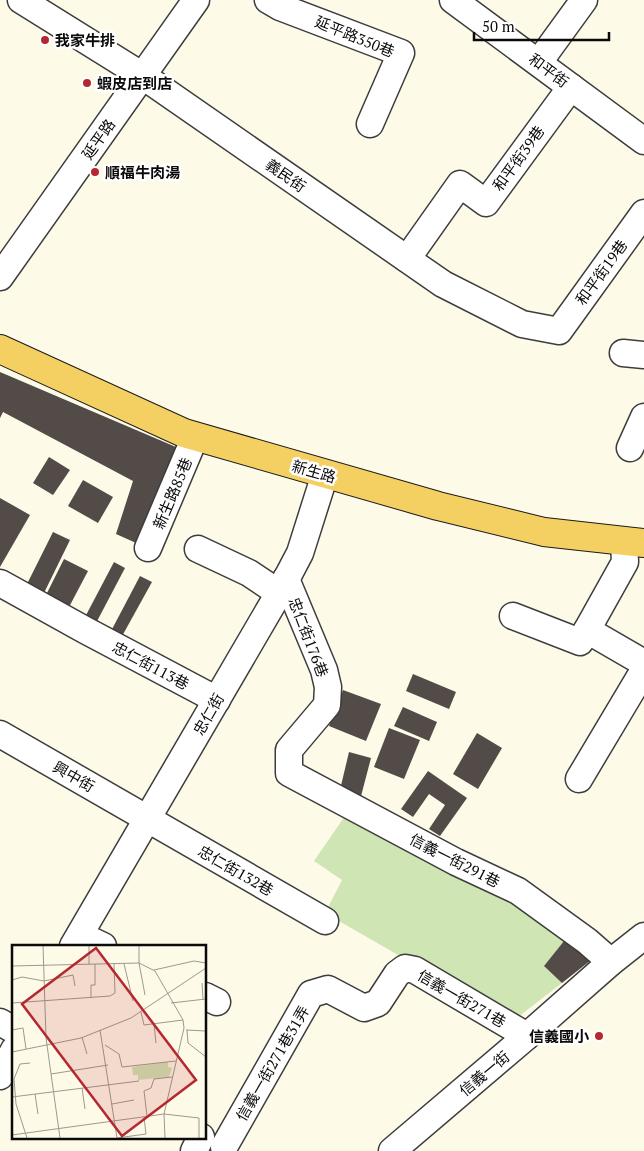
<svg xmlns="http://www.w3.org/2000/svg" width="644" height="1151" font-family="'PT Serif','Noto Sans TC',serif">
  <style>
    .green { fill: #cfe6b4 }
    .building { fill: #524b47 }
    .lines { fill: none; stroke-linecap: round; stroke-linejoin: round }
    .minor-casing { stroke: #3d3d3d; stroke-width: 29 }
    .major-casing { stroke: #1b1b1b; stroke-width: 30 }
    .minor { stroke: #fff; stroke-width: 26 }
    .major { stroke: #f4cf62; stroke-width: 28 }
    .poi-dot { fill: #b52831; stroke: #fff; stroke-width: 2 }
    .labels { text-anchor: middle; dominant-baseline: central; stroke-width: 5; stroke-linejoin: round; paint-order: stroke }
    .street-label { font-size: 15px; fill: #0a0a0a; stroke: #fff }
    .poi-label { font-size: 15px; font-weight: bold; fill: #0a0a0a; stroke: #fff; text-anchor: start }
    .inset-road { fill: none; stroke: #9c9a8f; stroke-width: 1 }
    .view { fill: #b52831; fill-opacity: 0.15; stroke: #b52831; stroke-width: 2.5 }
    .inset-edge { fill: none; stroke: #0a0a0a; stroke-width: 2.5 }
  </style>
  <rect width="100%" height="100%" fill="#fefae8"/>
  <path class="green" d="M347,813L516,896L568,936L545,965L562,983L513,1021L325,913L342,880L314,861Z"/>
  <g class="building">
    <path d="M0,372L183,450L145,547L116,534L133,481L3,412L0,418Z"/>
    <path d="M49,457L70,470L53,495L33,483Z"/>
    <path d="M83,480L113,497L98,523L68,506Z"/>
    <path d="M0,498L30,515L0,567Z"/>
    <path d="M53,532L70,540L43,595L26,586Z"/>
    <path d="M64,559L88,571L68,609L45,597Z"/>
    <path d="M114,562L125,568L95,625L84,619Z"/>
    <path d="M140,576L152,582L121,638L110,633Z"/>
    <path d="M413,674L456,692L449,709L406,691Z"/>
    <path d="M343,690L381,704L366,741L329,726Z"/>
    <path d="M403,707L437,722L429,741L394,726Z"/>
    <path d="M389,728L420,740L404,779L374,767Z"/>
    <path d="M477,733L502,748L478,789L453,774Z"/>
    <path d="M349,752L371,758L360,800L339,794Z"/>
    <path d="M428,771L467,798L440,836L429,829L445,805L429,794L413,817L401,809Z"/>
    <path d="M568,936L595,957L562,983L544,966Z"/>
  </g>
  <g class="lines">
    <g class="minor-casing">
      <g id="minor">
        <path d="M21,0L143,76L443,284L522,324L559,331L644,213"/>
        <path d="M268,0L280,7L401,53L370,124"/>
        <path d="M453,0L644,141"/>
        <path d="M539,62L584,0"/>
        <path d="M407,259L460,184L486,203L571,87"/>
        <path d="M0,277L196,0"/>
        <path d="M623,353L644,355"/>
        <path d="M630,448L644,417"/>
        <path d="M624,542L625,562L587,630L644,663"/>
        <path d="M148,548L195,437"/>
        <path d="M198,549L249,573L279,593"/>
        <path d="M286,579L324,670L328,687L327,705L289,750V773L456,862L518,891L587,941L611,962"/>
        <path d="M0,583L85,630L217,700"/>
        <path d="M513,616L580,642L587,630"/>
        <path d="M0,734L325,921"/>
        <path d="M579,779L644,670"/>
        <path d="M80,935L103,946"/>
        <path d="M73,946L279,593L300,553L325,474"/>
        <path d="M205,996L217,1002"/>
        <path d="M0,1022L14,1030"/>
        <path d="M0,1076L14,1050"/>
        <path d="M224,1147L311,994L328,989L364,1008L378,1003L397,974L405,968L415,970L527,1036"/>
        <path d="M194,1151L201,1137"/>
        <path d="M392,1151L527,1036L611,962L644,936"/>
      </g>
    </g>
    <g class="major-casing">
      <path id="major" d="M0,349L184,433L438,506L544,532L644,543"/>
    </g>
    <use href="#minor" class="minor"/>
    <use href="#major" class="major"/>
  </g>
  <g class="poi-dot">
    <circle cx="45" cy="40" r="5"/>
    <circle cx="87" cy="83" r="5"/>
    <circle cx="95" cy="172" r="5"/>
    <circle cx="599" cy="1036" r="5"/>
  </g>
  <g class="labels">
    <g class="street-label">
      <text transform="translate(355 36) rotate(22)">延平路350巷</text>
      <text transform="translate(549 70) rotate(37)">和平街</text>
      <text transform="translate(98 139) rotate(-55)">延平路</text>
      <text transform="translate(518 158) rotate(-54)">和平街39巷</text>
      <text transform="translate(286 175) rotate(35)">義民街</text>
      <text transform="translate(601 272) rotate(-54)">和平街19巷</text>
      <text transform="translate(314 471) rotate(16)">新生路</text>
      <text transform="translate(172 493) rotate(-67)">新生路85巷</text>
      <text transform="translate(309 637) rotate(69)">忠仁街176巷</text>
      <text transform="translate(151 665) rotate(28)">忠仁街113巷</text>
      <text transform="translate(208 714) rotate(-60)">忠仁街</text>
      <text transform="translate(74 776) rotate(30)">興中街</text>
      <text transform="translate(455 860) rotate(27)">信義一街291巷</text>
      <text transform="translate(236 870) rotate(30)">忠仁街132巷</text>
      <text transform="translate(462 998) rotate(30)">信義一街271巷</text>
      <text transform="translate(272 1063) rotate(-60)">信義一街271巷31弄</text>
      <text transform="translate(484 1073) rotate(-40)">信義一街</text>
    </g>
    <g class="poi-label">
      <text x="55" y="40">我家牛排</text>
      <text x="97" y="83">蝦皮店到店</text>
      <text x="105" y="172">順福牛肉湯</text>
      <text x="589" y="1036" text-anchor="end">信義國小</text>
    </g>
  </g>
  <g transform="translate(12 945)">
    <rect width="194" height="194" fill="#fefae8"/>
    <path d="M156,117V122L160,123L157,132L126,135V130H121L120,122Z" fill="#cfe6b4"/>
    <path class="inset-road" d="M31,0L34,93L48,193M77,0V19M127,0V18L143,26L171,75L172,83L152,169L153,193M112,19L121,56M0,21L127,18L133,50M142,25L182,16L194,18M0,35L10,32L32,36L61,30L63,41M190,38L191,54M79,53V40H83V19M0,58L98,51L103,48L102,19M159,58L194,54M129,67L132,80L171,75M142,79L144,98M0,85L11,83L14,104M88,85L105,193M174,85L194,86M175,85L176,98L194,112M70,92L75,109M93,100L107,109L110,122L164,116M0,107L69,93L119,73L194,23M39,129L96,120M70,143L73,164M23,149L26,169M0,152L127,136M100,159L122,155M135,171L132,146L139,143L142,134L160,132M0,190L152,169L187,173V193M15,193L4,159L2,134L8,119L18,118M105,193L134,189L132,172"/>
    <path class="view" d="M84,3L184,135L110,191L10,59Z"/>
    <rect width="194" height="194" class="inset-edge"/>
  </g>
  <path d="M474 32v8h135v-8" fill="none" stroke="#0a0a0a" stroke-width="2.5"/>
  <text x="482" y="32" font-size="15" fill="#0a0a0a" stroke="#ffffff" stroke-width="4" paint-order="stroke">50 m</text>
</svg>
